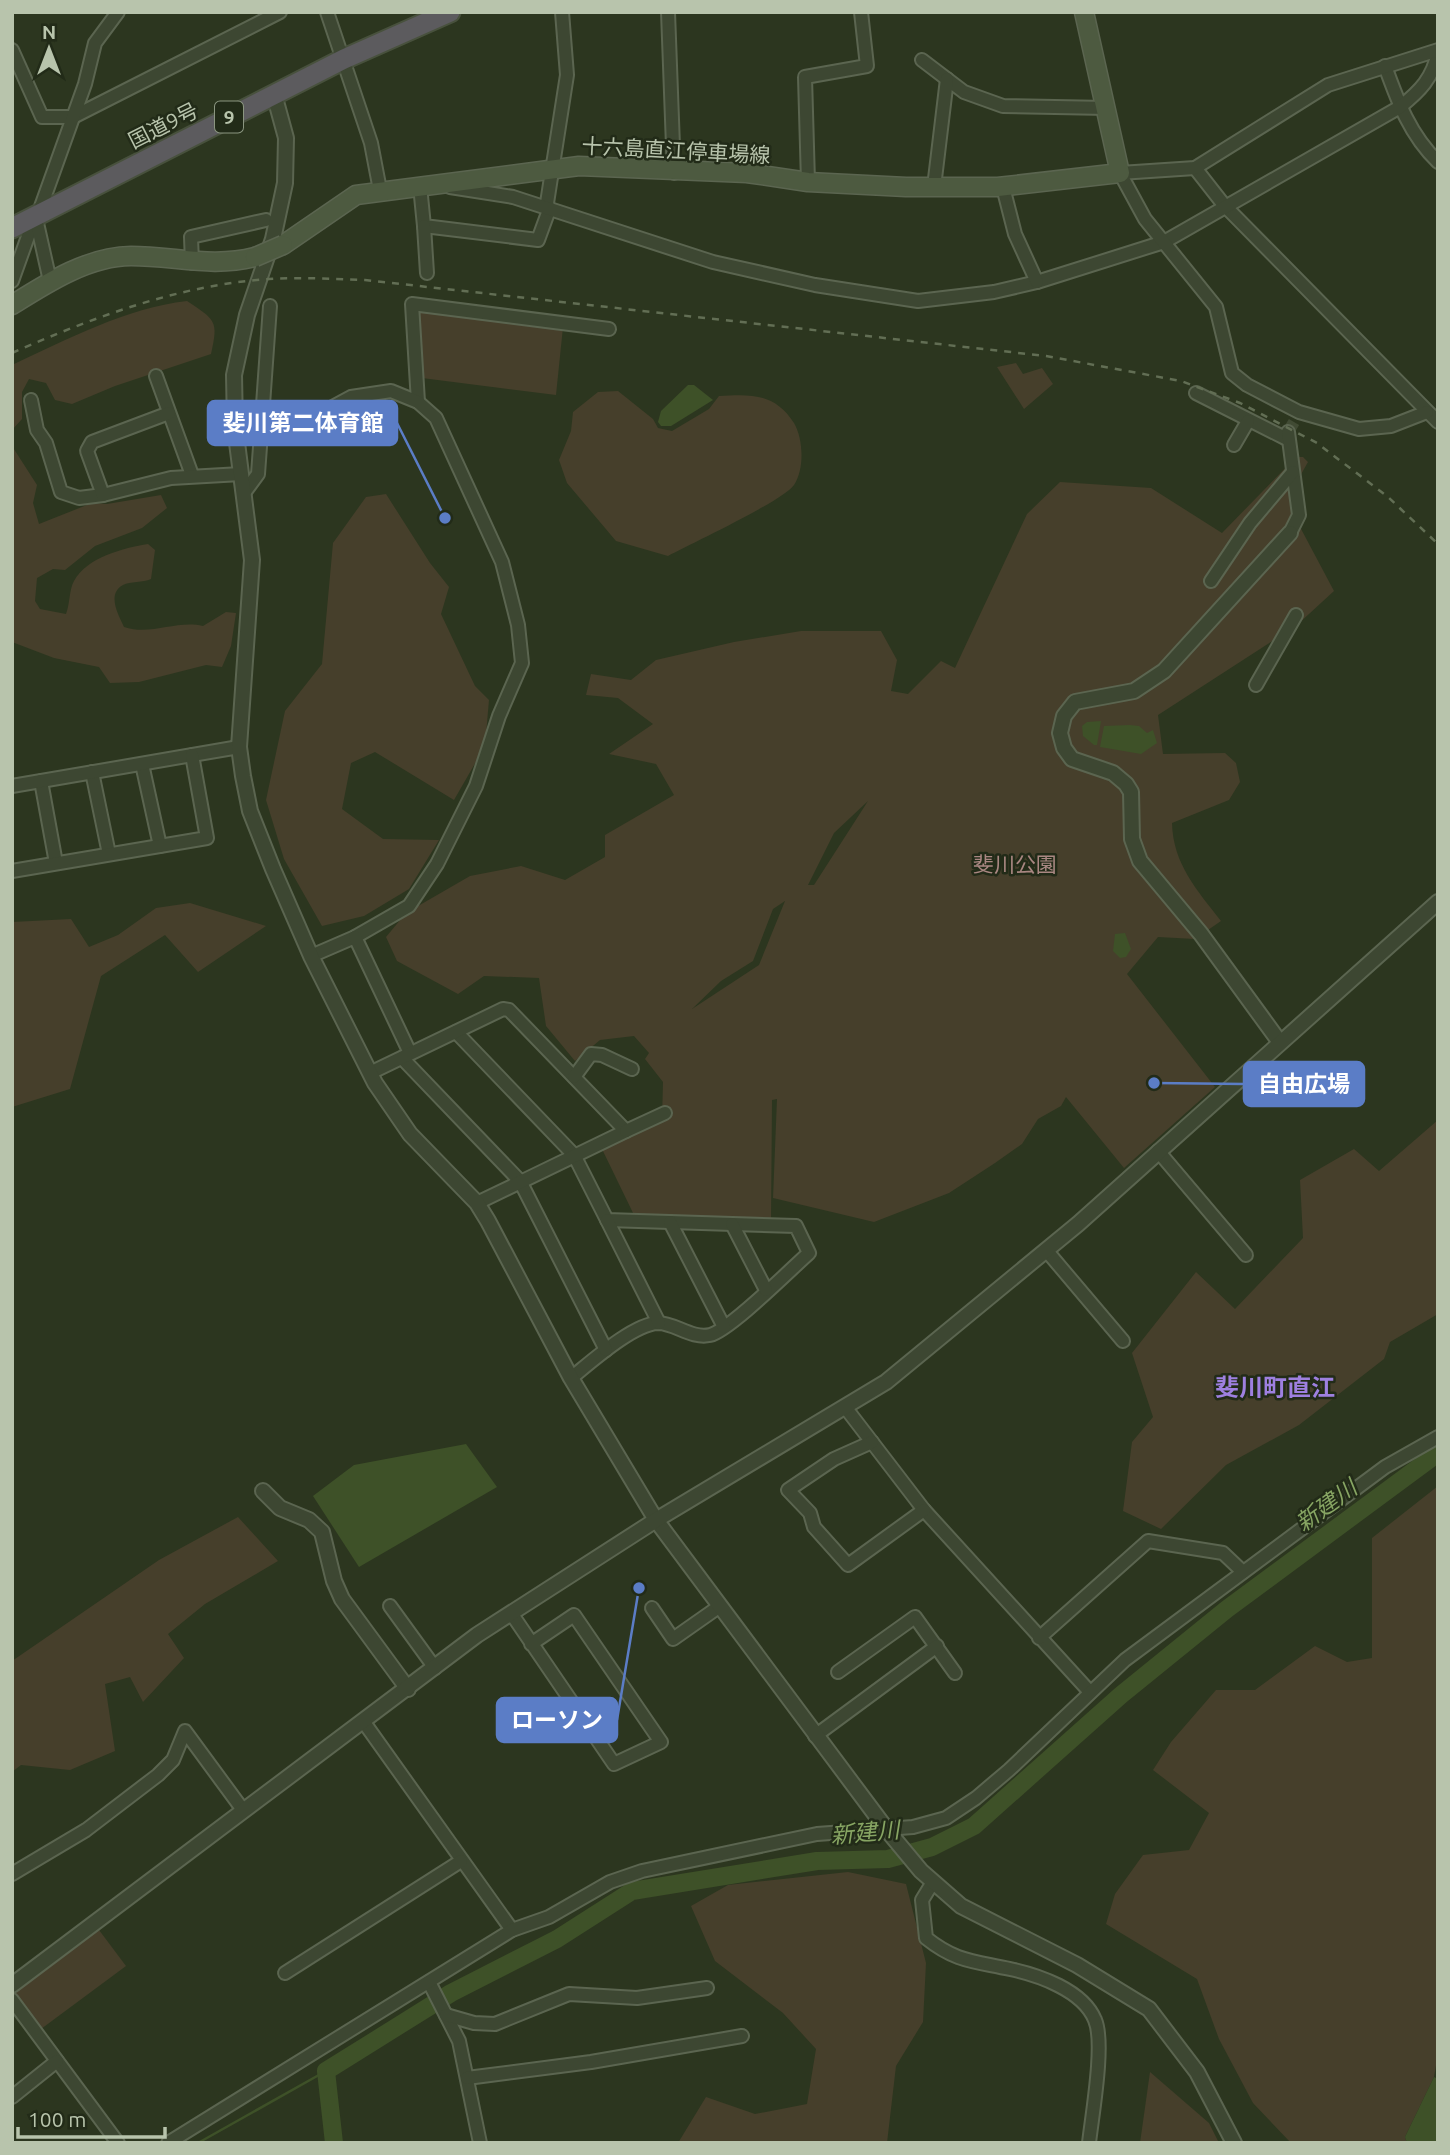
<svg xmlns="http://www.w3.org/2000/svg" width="1450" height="2155" font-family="Ubuntu,'Noto Sans JP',sans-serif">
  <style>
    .green { fill: #463f2b; fill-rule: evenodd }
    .water { fill: #3e5128 }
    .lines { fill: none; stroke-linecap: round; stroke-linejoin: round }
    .stream { stroke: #3e5128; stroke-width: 2.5 }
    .river { stroke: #3e5128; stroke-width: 18 }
    .minor-tunnel { stroke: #414b34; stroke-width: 12; stroke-dasharray: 12 6; stroke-linecap: butt }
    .minor-casing { stroke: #5b6550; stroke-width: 16 }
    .tertiary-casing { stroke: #5b6550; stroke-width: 18 }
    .secondary-casing { stroke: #5b6550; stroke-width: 21 }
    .trunk-casing { stroke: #48513d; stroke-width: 23 }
    .minor { stroke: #3d4732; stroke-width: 12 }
    .tertiary { stroke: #3d4732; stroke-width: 14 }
    .secondary { stroke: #4d5a40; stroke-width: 18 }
    .trunk { stroke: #5c5b5e; stroke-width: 19 }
    .rail { stroke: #626e54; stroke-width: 2.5; stroke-dasharray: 7 7; stroke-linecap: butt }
    .secondary-bridge-casing { stroke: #5b6550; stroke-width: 21; stroke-linecap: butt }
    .secondary-bridge { stroke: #4d5a40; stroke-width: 18 }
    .labels { text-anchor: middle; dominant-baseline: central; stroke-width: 5; stroke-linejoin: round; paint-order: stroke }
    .shield { fill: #222b18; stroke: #8b9680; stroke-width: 2 }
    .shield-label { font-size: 19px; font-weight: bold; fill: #b8c4ac }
    .street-label { font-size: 21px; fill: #b8c4ac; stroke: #222b18 }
    .park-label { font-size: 21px; fill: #a98782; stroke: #222b18 }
    .water-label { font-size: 23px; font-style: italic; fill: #87a563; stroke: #222b18 }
    .quarter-label { font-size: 24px; font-weight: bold; fill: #9e80e0; stroke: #222b18 }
    .leader { fill: none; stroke: #5b7dc6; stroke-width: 2.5 }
    .callout-dot { fill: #5b7dc6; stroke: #222b18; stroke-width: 2.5 }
    .callout { fill: #5b7dc6; stroke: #5b7dc6; stroke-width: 2.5 }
    .callout-label { font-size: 23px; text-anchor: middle; font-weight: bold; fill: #fff }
  </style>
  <rect width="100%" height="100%" fill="#2c361f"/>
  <g class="green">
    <path d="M187,301C215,320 219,320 211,354L115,386L72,404L55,400L46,383L29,379L22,392V419L12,430V365C68,339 126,308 187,301Z"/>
    <path d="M422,309L563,327L556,395L422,378L416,314Z"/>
    <path d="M1016,363L1023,374L1042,368L1053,384L1024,409L997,367Z"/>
    <path d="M618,391L653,419L658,428L672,431L709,409L719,396C751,394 775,393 794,423C803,438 805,469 794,485C783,501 690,544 668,556L616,541L567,483L559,460L571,431L573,412L598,392Z"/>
    <path d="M12,446L37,485L33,503L39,524L92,503L107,504L161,495L167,508L142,528L95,546L65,570L53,569L37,578L35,601L40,609L66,614C70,604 69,590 74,581C87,557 124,548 148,544L155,550L151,579C143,583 130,581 123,585C106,594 119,616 124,627C151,636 176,620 203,626L226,612L236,613L231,646L222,667L206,665L139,682L110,683L99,667L54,658L12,642Z"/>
    <path d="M1296,457H1303L1308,462L1299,478C1303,495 1308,511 1300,527L1334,591L1297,625L1158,715L1163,754L1225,753L1236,763L1240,782L1229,800L1172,823C1173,864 1197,890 1221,921L1195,939L1158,937L1127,974L1215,1087L1124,1168L1066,1097L1061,1106L1038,1119L1022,1144L995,1163L949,1193L874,1222L773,1198L777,1099L772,1100L771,1221L634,1215L601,1147L662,1120L663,1082L645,1059L649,1053L634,1036L600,1040L575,1061L546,1026L539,978L484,976L458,994L397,961L386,937L406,913L470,876L521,866L565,880L605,857V835L674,795L656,764L609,754L653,724L618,698L586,695L591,674L631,680L656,660L734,642L801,631H881L897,660L891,691L908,694L941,661L955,668L1027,514L1060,482L1151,488L1222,533ZM868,801L814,885H808L834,833ZM785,901L759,965L692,1009L721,981L753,961L773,909Z"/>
    <path d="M386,494L430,563L449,587L441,614L475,686L489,700L485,746L454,800L375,752L351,763L342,809L383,839L439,840L409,889L364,916L322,926L284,859L266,800L285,711L322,664L333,543L366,497Z"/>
    <path d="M190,903L266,926L198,972L165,935L101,976L70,1089L12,1107V922L71,919L89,947L118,935L156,908Z"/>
    <path d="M1438,1120V1314L1390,1342L1384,1359L1299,1425L1226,1465L1161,1529L1123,1511L1132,1442L1153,1417L1132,1353L1196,1272L1235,1309L1303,1238L1300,1180L1354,1149L1379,1171Z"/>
    <path d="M1438,1486V2054L1434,2077L1405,2137L1407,2143H1291L1253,2103L1219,2039L1197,1979L1106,1924L1115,1894L1143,1855L1189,1850L1209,1813L1153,1770L1171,1742L1216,1690H1255L1315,1646L1347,1662L1372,1658V1538Z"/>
    <path d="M238,1517L278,1561L205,1604L168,1634L184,1658L143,1702L130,1677L105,1684L115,1751L70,1770L21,1765L12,1772V1661L159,1560Z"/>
    <path d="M848,1872L906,1884L926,1963L923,2022L896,2066L887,2143H678L706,2097L755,2114L807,2104L816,2049L783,2013L715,1961L691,1906L728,1885Z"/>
    <path d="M96,1926L126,1966L41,2029L13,1992Z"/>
    <path d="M1150,2072L1209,2123L1219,2143H1140Z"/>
  </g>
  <g class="water">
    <path d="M688,385H694L713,400L671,426H661L658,422L661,411Z"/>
    <path d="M1101,721L1097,745H1094L1083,736L1082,726L1087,722Z"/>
    <path d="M1130,725L1139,726L1147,733L1153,730L1157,743L1141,754L1100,747L1104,726Z"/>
    <path d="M1125,933L1131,949L1126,957L1120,958L1113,951L1115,934Z"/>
    <path d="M466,1444L497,1487L359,1567L313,1496L354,1465Z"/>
    <path d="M1434,2077L1438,2079V2143H1407L1405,2137Z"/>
  </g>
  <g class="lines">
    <path class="stream" d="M198,2143L326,2071"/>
    <path class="river" d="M334,2143L326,2071L451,1993L557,1939L632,1891L817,1861L888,1859L932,1847L974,1826L1121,1695L1227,1609L1438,1453"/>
    <path class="minor-tunnel" d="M1288,432L1294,422"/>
    <g class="minor-casing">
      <g id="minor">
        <path d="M327,12L371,143L380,190"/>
        <path d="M668,12L674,173"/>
        <path d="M12,50L42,117H73L280,12"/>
        <path d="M922,60L964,92L1003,106L1107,108"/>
        <path d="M1385,66C1398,102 1410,135 1438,162"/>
        <path d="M1195,168L1224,205L1438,422"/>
        <path d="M808,182L805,77L867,66L861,12"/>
        <path d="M420,186L424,226L538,240L549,210L547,203L567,75L562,12"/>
        <path d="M450,187L513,197L713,262L815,285L918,301L994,292L1037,282L1164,242L1400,107C1420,91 1433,78 1438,52"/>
        <path d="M934,187L947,79"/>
        <path d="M1003,187L1015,234L1037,282"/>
        <path d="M424,226L427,273"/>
        <path d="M192,263L191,237L266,220"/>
        <path d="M12,281L31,228L37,223"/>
        <path d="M50,281L37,223L38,215L85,84L95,43L118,12"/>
        <path d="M156,376L192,475"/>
        <path d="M1196,393L1287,439"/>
        <path d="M31,400L37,430L46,443L61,492L79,498L103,495"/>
        <path d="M418,402L412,304L609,329"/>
        <path d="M1427,412L1391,426L1359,429L1299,412L1247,385L1232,373L1216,307L1145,219L1120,173L1195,168L1328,85L1438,50"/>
        <path d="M169,413L92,442L87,451L103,495L171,478L241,474"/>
        <path d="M1288,432L1299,515L1290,533"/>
        <path d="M261,433L270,306"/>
        <path d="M1234,445L1248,421"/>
        <path d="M244,493L258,474L261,433L314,417L351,397L391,391L418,402L436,418L502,562L518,625L522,663L499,716L476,786L437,864L409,906L355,937L311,956"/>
        <path d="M1211,581L1250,523L1293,472"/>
        <path d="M1256,685L1296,615"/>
        <path d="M142,764L160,846"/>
        <path d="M92,772L109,854"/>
        <path d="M41,781L56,863"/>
        <path d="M12,786L239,747"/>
        <path d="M12,871L207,838L192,755"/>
        <path d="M355,937L410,1053"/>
        <path d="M456,1032L574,1155L607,1220L796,1226L809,1253C791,1269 729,1331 710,1335C691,1339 675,1323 658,1323C633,1324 591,1362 571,1378"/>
        <path d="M402,1058L520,1181L606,1350"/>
        <path d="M370,1073L503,1009L509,1010L626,1131L477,1203"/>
        <path d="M574,1077L591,1054L602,1055L632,1069"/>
        <path d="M626,1131L665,1113"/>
        <path d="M1158,1151L1246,1255"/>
        <path d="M607,1220L659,1323"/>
        <path d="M670,1222L724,1327"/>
        <path d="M732,1224L766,1290"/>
        <path d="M1046,1250L1123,1341"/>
        <path d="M845,1407L924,1510L1089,1691"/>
        <path d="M872,1442L834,1459L788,1490L810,1513L814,1527L848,1565L924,1510"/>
        <path d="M390,1606L435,1668"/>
        <path d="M652,1608L673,1639L720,1606"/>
        <path d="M511,1613L614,1764L661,1742L574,1615L531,1644"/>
        <path d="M1039,1638L1148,1541L1223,1553L1243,1572"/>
        <path d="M838,1672L915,1617L955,1673"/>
        <path d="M363,1721L512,1930"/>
        <path d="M815,1736L937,1646"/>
        <path d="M12,1874L86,1830L158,1775L173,1760L185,1731L243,1810"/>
        <path d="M933,1882L922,1900L926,1938C956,1962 974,1961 1010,1969C1038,1975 1083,1990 1095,2020C1105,2043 1092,2116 1089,2143"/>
        <path d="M285,1973L461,1861"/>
        <path d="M429,1982L459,2041L480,2143"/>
        <path d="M12,2000L118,2143"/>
        <path d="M446,2015L474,2023L495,2024L569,1994L637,1998L707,1988"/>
        <path d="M467,2078L591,2062L742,2036"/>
        <path d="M12,2097L57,2061"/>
        <path d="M168,2143L512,1930L549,1917L610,1882L642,1871L817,1834L913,1827L946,1818L976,1798L1009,1770L1125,1660L1385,1467L1438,1437"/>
      </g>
    </g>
    <g class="tertiary-casing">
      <g id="tertiary">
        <path d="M274,94L286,138L285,183L273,239L247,315L234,375L235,427L252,560L239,747L243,776L250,811L273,869L311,956L375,1083L410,1134L477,1203L488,1221L571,1378L656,1520L887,1830L921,1871L961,1906L1077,1965L1149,2009L1197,2072L1234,2143"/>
        <path d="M1279,1041L1201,934L1140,861L1132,839L1131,792L1126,784L1113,773L1072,759L1064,748L1060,733L1064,716L1075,702L1134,691L1164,671L1290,533"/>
        <path d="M263,1491L280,1508L309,1520L322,1532L334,1581L342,1599L408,1689"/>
        <path d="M12,1985L477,1635L656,1520L886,1382L1078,1224L1438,902"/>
      </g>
    </g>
    <g class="secondary-casing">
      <g id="secondary">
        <path d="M283,245L356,195L579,166L747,173L808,182L906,187H998L1120,173L1084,12"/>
        <path d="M12,305C47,283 89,256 131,256C175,256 212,268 255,257"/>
      </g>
    </g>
    <g class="trunk-casing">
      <path id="trunk" d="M12,228L344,59L450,12"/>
    </g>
    <use href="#minor" class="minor"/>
    <use href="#tertiary" class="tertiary"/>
    <use href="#secondary" class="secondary"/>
    <use href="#trunk" class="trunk"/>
    <path class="rail" d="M12,353C94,317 179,285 269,279C301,277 333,279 365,280L1046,356L1181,381L1240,403L1317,443L1388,497L1438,544"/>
    <g class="secondary-bridge-casing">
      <path id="secondary-bridge" d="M255,257L283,245"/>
    </g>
    <use href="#secondary-bridge" class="secondary-bridge"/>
  </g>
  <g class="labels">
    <rect class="shield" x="215" y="101.5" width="28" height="31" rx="5"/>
    <g class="shield-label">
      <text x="229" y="117">9</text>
    </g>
    <g class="street-label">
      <text transform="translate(163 125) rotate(-27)">国道9号</text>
      <text transform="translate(676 150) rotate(3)">十六島直江停車場線</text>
    </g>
    <g class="park-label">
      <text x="1015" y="864">斐川公園</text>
    </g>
    <g class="water-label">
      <text transform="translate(1326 1505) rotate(-36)">新建川</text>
      <text transform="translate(865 1832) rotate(-5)">新建川</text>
    </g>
    <g class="quarter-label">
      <text x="1275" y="1387">斐川町直江</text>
    </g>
  </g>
  <path class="leader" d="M445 518L397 423M1154 1083L1244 1084M639 1588L617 1720"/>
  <g class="callout-dot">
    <circle cx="445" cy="518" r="7"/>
    <circle cx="1154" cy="1083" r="7"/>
    <circle cx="639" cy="1588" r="7"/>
  </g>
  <g class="callout">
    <rect x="208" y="401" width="189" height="44" rx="7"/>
    <rect x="1244" y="1062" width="120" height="44" rx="7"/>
    <rect x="497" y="1698" width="120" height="44" rx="7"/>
  </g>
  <g class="callout-label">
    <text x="303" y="431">斐川第二体育館</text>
    <text x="1304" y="1092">自由広場</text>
    <text x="557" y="1728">ローソン</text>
  </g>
  <rect width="1450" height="2155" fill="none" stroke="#b8c4ac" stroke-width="28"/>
  <g transform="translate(49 49)" stroke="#222b18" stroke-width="5" paint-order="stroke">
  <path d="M0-5L12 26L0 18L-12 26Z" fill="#b8c4ac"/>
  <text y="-10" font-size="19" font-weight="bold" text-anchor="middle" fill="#b8c4ac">N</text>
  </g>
  <path d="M18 2127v10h147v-10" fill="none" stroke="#b8c4ac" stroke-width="3.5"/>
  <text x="28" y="2127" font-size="21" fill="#b8c4ac" stroke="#222b18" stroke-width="5" paint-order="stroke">100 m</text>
</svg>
